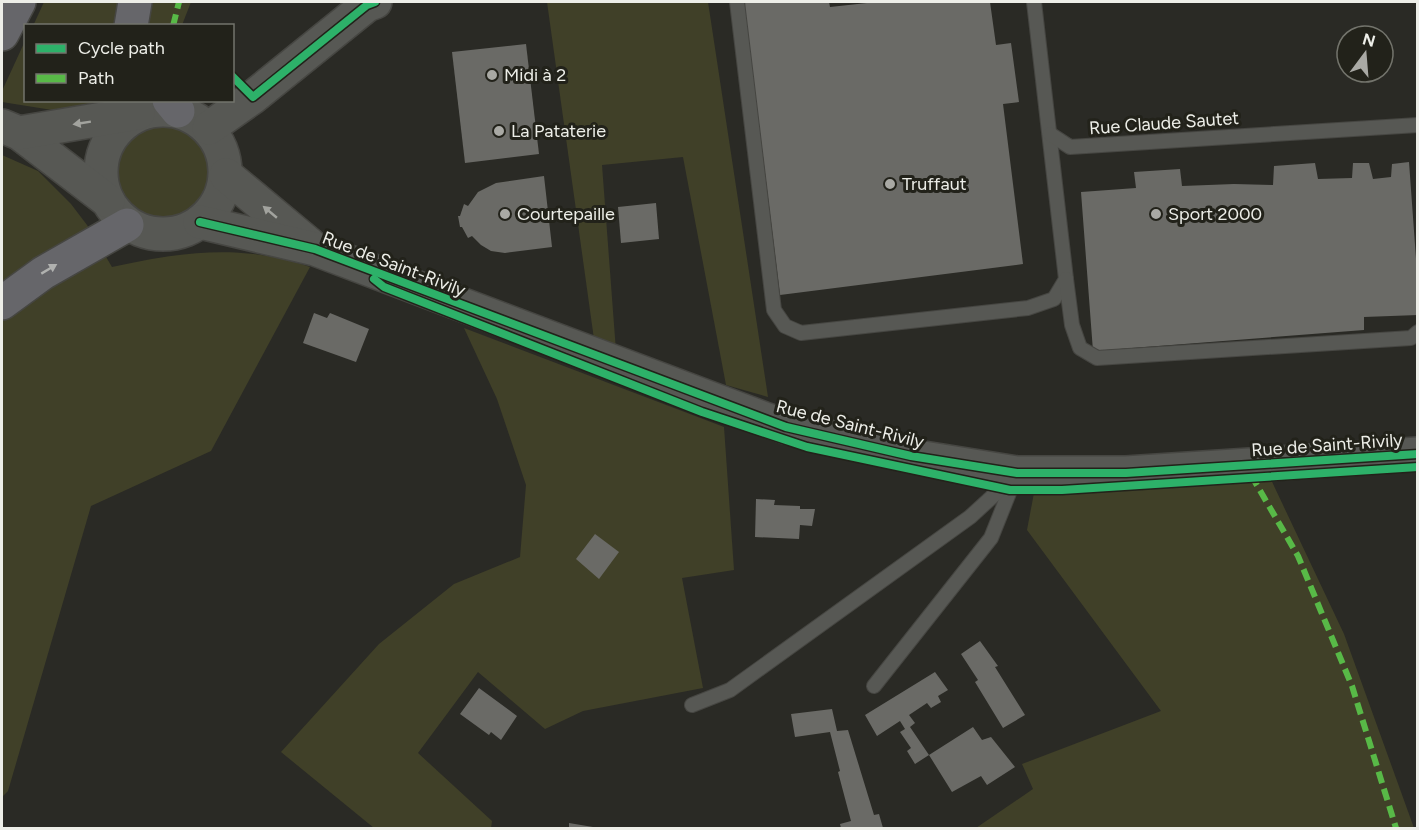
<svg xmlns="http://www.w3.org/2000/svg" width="1419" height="830" font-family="Figtree,sans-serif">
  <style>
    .green { fill: #404028 }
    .building { fill: #6a6a66 }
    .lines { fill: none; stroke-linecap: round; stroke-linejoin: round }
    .service-casing { stroke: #464642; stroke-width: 16 }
    .tertiary-casing { stroke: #464642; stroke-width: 36 }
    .trunk-casing { stroke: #464642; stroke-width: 36 }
    .service { stroke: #575854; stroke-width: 14 }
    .tertiary { stroke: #575854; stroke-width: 33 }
    .trunk { stroke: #66666a; stroke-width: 33 }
    .quiet { stroke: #58b947; stroke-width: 6; stroke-dasharray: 12 6; stroke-linecap: butt }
    .cycleway-casing { stroke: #22221a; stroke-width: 11 }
    .cycleway { stroke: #2db169; stroke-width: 8 }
    .oneway { fill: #a2a39e }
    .oneway2 { fill: #b0b1af }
    .poi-dot { fill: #a9a9a4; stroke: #22221a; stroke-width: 2 }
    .labels { text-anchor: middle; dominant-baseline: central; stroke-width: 6; stroke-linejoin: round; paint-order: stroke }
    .poi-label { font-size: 18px; fill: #edeee8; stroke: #22221a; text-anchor: start }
    .street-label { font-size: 18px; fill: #edeee8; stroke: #22221a }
  </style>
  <rect width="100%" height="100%" fill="#2a2a25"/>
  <g class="green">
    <path d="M44,2H191L182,25L33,26Z"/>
    <path d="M547,2H708L768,397L726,385L683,157L602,165L616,351L594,339Z"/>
    <path d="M25,41L26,100L99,101L71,113L2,102V91Z"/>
    <circle cx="160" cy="169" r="51"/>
    <path d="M2,155L38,171L71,204L87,225L112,267C181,252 241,243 310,267L211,451L91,506L8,791L2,797Z"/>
    <path d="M464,328L724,427L734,570L682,578L703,688L583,711L545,729L478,672L418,753L492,821L491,828H374L281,752L379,644L454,584L520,557L526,485L497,399Z"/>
    <path d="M1256,448L1344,634L1414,828H976L1033,789L1022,764L1161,711L1027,530L1040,461Z"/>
  </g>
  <g class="building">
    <path d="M744,2H829L830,7L876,2H990L996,45L1011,43L1019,102L1003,104L1023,264L780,295Z"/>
    <path d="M526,44L539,154L465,163L452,52Z"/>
    <path d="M1409,162L1418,286V315L1364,317V330L1093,351L1081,192L1136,188L1134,172L1180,169L1182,186L1234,184L1273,185L1274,166L1315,163L1318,179L1352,178L1353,163H1369L1373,179L1391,177L1392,164Z"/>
    <path d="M544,176L552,247L505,253L491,251L481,245L472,236L468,238L462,227H460L458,216H460L464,204L468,206L478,192L496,183Z"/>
    <path d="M656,203L659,239L621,243L618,207Z"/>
    <path d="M314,313L327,318L330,313L369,329L356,362L303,343Z"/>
    <path d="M756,499L775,500L774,505L800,506V509H815L812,526L800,525L799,539L755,537Z"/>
    <path d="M595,534L619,552L599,579L576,559Z"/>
    <path d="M980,641L998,666L995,667L1025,715L1003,728L975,682L978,680L961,654Z"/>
    <path d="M935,672L948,690L938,696L941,702L931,708L927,703L909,715L915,723L910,727L929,755L915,764L907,751L911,748L900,732L905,729L900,721L877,736L865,715Z"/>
    <path d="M479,688L517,716L501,740L491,732L489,735L460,714Z"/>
    <path d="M832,709L837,731L848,730L874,815L879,814L883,828H841L840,824L851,821L838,772L840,771L830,732L795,737L791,714Z"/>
    <path d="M973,727L982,740L991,737L1015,767L987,785L981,776L952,792L929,755Z"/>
    <path d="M569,823L593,827L592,828H569Z"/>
  </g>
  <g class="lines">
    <g class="service-casing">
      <g id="service">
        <path d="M737,2L774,310L785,326L801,333L1028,308L1054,299L1066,279L1034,2"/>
        <path d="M1050,134L1070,147L1418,125"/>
        <path d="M1066,279L1072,325L1080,348L1097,358L1411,338L1418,332"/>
        <path d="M874,686L991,538L1015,478"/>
        <path d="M692,705L730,690L970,517L1016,475"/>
      </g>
    </g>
    <g class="tertiary-casing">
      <g id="tertiary">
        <circle cx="163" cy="172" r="62"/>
        <path d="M2,126L19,133L108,201"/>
        <path d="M209,128L253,97L367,5L375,2"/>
        <path d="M19,133L138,113"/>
        <path d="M226,175L309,244"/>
        <path d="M200,222L315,249L786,427L911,456L1017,473H1126L1418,454"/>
      </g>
    </g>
    <g class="trunk-casing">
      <g id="trunk">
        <path d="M131,26L135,2"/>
        <path d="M2,34L19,2"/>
        <path d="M169,100L178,111"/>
        <path d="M2,303L43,273L127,225"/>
      </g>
    </g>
    <use href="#service" class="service"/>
    <use href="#tertiary" class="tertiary"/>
    <use href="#trunk" class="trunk"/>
    <g class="quiet">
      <path d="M173,26L179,2"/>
      <path d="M1251,475L1298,556L1352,686L1396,828"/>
    </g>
    <g class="cycleway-casing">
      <g id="cycleway">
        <path d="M232,76L253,97L367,5L375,2"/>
        <path d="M200,222L315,249L786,427L911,456L1017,473H1126L1418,454"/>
        <path d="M374,279L384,287L702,412L807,447L1010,490H1062L1418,467"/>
      </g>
    </g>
    <use href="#cycleway" class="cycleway"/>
  </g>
  <defs><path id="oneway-solid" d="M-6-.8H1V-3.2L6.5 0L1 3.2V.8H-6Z" transform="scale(1.5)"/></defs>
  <g class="oneway">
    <use href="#oneway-solid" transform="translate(82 123) rotate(171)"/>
    <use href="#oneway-solid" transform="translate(270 212) rotate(-140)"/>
  </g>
  <use class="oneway2" href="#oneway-solid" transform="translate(49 269) rotate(-31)"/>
  <g class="poi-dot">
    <circle cx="492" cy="75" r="6"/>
    <circle cx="499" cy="131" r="6"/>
    <circle cx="890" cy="184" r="6"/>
    <circle cx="505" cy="214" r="6"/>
    <circle cx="1156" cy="214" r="6"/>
  </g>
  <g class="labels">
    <g class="poi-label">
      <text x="504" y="75">Midi à 2</text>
      <text x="511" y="131">La Pataterie</text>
      <text x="902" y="184">Truffaut</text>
      <text x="517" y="214">Courtepaille</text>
      <text x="1168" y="214">Sport 2000</text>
    </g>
    <g class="street-label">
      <text transform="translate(1164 123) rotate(-4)">Rue Claude Sautet</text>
      <text transform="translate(394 264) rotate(21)">Rue de Saint-Rivily</text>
      <text transform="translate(850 424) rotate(14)">Rue de Saint-Rivily</text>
      <text transform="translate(1327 445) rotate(-4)">Rue de Saint-Rivily</text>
    </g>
  </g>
  <rect width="1419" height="830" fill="none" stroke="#edeee8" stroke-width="6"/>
  <rect x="24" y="24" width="210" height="78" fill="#22221a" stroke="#73746c" stroke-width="1.5"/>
  <rect x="36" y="44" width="30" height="9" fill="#2db169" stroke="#73746c" stroke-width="1.5"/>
  <text x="78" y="54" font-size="18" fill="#edeee8">Cycle path</text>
  <rect x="36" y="74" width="30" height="9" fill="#58b947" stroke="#73746c" stroke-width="1.5"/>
  <text x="78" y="84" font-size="18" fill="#edeee8">Path</text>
  <g transform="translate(1365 54) rotate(16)"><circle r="28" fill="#22221a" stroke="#73746c" stroke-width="1.5"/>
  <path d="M0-4.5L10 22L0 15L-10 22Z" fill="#a9a9a4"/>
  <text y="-9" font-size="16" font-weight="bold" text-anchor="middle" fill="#edeee8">N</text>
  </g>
</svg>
